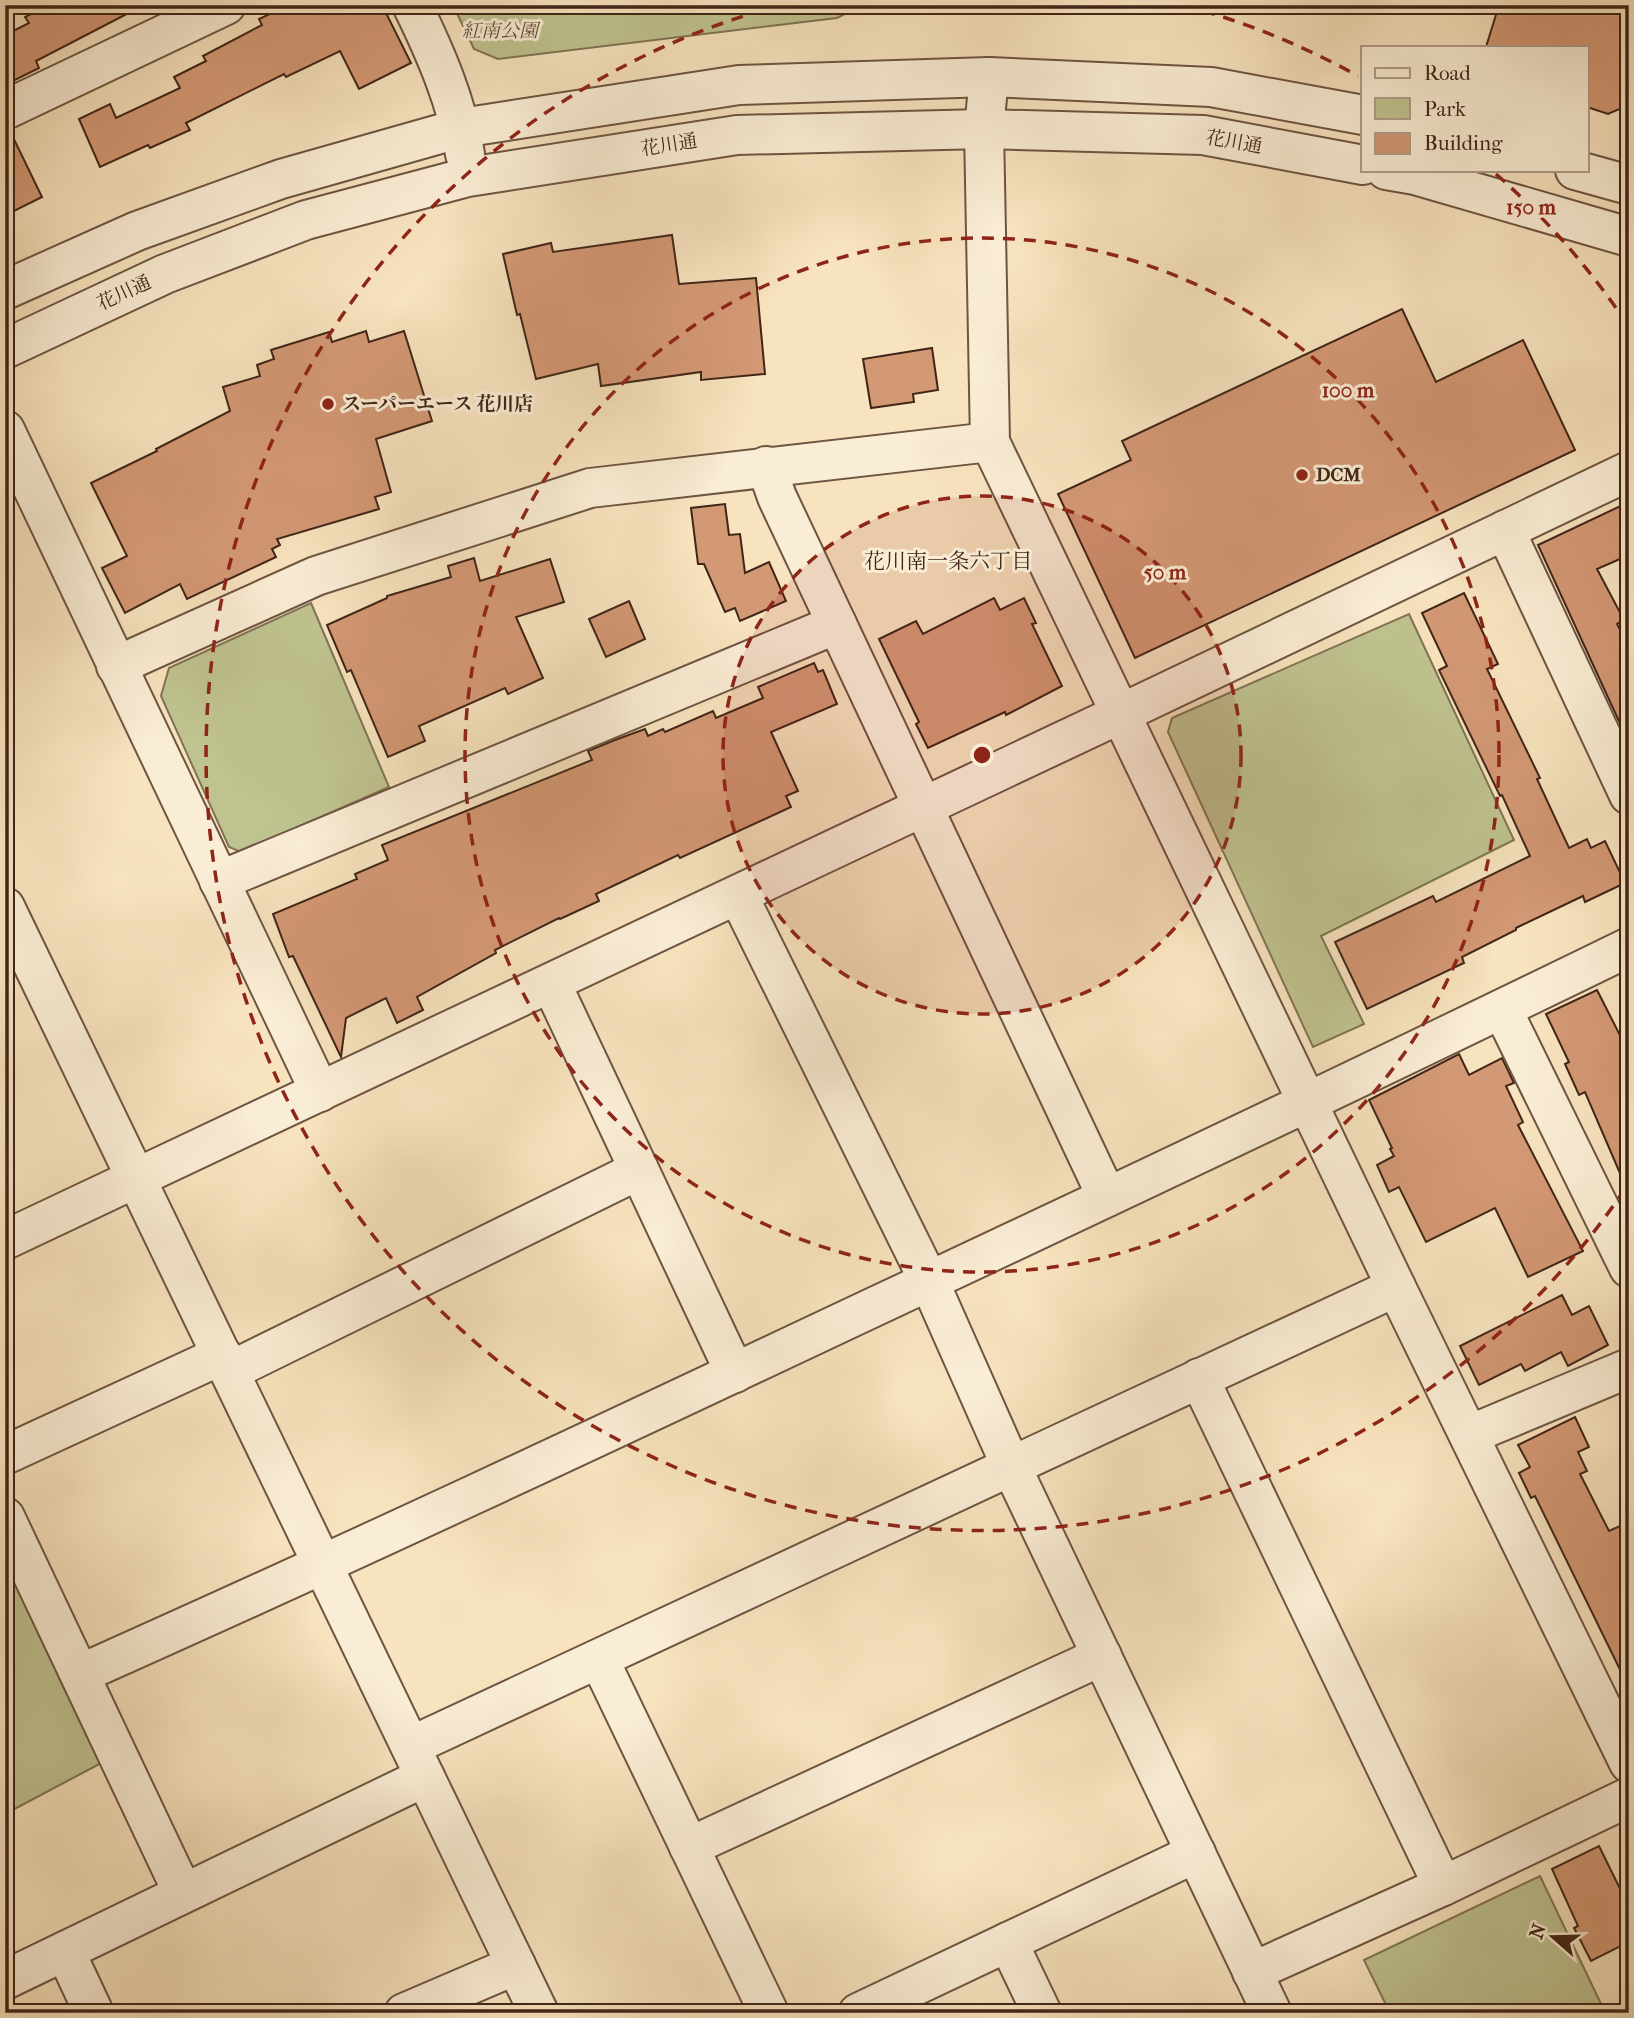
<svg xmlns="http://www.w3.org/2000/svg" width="1634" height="2018" font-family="'IM FELL French Canon','Noto Serif JP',serif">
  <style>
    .park { fill: #bfc390; stroke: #807454; stroke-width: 2 }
    .building { fill: #d39874; stroke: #402518; stroke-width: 2 }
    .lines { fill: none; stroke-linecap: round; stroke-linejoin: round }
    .minor-casing { stroke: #6e5442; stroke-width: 42 }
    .minor { stroke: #faedd5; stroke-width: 38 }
    .ring { fill: none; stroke: #8f2418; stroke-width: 3.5; stroke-dasharray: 12 9 }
    .poi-dot { fill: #8f2418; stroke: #faedd5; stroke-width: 2.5 }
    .labels { text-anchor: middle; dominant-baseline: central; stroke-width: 6; stroke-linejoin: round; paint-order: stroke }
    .park-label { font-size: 19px; font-style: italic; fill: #604c36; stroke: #faedd5 }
    .street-label { font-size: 19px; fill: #402518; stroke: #faedd5 }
    .poi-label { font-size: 19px; font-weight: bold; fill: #402518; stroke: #faedd5; text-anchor: start }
    .neighbourhood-label { font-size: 21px; fill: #402518; stroke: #faedd5 }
    .centre { fill: #8f2418; stroke: #faedd5; stroke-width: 3.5 }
    .ring-label { font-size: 21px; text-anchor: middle; font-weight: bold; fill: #8f2418; stroke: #faedd5; stroke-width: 6; stroke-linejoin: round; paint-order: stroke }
  </style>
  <rect width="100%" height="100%" fill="#f7e3be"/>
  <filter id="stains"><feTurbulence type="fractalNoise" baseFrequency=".00286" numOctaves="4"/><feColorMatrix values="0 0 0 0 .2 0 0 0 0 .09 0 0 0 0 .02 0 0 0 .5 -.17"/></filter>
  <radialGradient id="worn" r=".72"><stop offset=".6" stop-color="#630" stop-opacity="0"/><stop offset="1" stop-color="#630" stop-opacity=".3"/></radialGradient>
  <g class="park">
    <path d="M453,5H862L837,18L498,59L474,49Z"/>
    <path d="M311,603L389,787L241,852L229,847L161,696L169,668Z"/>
    <path d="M1409,614L1514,840L1321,936L1364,1024L1313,1047L1168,732L1172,718Z"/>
    <path d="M5,1555L107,1760L5,1814Z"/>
    <path d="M1540,1876L1604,2010L1599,2013H1390L1364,1960Z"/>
  </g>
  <g class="building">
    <path d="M48,5H144L36,61L39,68L5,85V35L29,23L25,17Z"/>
    <path d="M289,5H382L411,63L359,89L340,51L286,77L284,74L186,123L190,130L150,148L148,145L100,167L79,119L110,104L116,118L180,88L174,77L206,61L203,56L262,25L259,19Z"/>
    <path d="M1499,5H1629V92L1624,107L1608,114L1587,107V47H1486Z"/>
    <path d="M10,131L42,197L14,211L5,193V132Z"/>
    <path d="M672,235L679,284L756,278L765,374L701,380V372L601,386L598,364L536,379L520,314L517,315L503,254L551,243L553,252Z"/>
    <path d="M1402,309L1436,382L1523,340L1575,450L1135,658L1058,494L1131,460L1122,441Z"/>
    <path d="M366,331L369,342L404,331L432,421L376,439L391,492L375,497L379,509L277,539L280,545L272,549L276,557L187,599L180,584L125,613L102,568L127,556L91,483L157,451L156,449L230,411L223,387L260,376L257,365L274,359L271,350L329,332L332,342Z"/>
    <path d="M932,348L938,390L913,394L914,402L871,408L863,359Z"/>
    <path d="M1629,502V555L1597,569L1624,620L1617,624L1629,647V743L1538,545Z"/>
    <path d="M725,504L729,535L740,534L745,573L769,562L786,601L740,621L735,608L725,612L704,564H698L691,508Z"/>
    <path d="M474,558L480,581L550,559L564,602L516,617L543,678L508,694L505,688L419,726L425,741L388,757L351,670L347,672L327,625L387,598V596L451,577L448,566Z"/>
    <path d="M1464,593L1498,664L1487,669L1540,778L1537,779L1569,848L1587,839L1591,848L1605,841L1625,883L1585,902L1583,896L1516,928V930L1462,957L1464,963L1367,1009L1335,942L1433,896L1436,902L1530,856L1502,795L1500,796L1439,670L1447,666L1422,613Z"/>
    <path d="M994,598L1000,610L1024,598L1036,623L1032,624L1062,686L1006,715L1005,712L928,748L916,724L919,722L879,639L916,621L923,634Z"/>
    <path d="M629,601L645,639L606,657L589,619Z"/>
    <path d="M814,663L818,672L823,670L837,704L771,732L798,791L786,796L791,807L680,858L678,855L596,894L599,901L560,919L559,918L495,950L496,953L417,997L423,1010L397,1023L386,998L346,1018L341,1057L293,956L289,957L273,914L357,879L355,874L388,860L382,845L592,760L588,751L615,740L645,729L648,736L663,729L665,732L713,711L716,718L763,698L758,687Z"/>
    <path d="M1597,990L1629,1053V1194L1585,1092L1579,1095L1565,1064L1569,1062L1546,1014Z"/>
    <path d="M1459,1054L1469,1075L1502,1058L1514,1083L1506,1086L1523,1122L1518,1125L1583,1251L1528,1277L1495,1208L1426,1242L1399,1187L1389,1192L1377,1165L1394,1156L1390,1149L1392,1148L1369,1100Z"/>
    <path d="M1562,1295L1572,1315L1589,1306L1608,1345L1568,1366L1561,1352L1525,1371L1521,1364L1479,1385L1460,1346Z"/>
    <path d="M1575,1417L1589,1447L1578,1452L1587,1471L1580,1474L1609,1531L1629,1522V1688L1535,1496L1531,1498L1519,1473L1530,1467L1518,1445Z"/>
    <path d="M1599,1846L1629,1907V1942L1591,1961L1574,1928L1578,1926L1552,1869Z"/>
  </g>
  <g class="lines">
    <g class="minor-casing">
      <g id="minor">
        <path d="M412,5C435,52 457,102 465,154"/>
        <path d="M989,77L984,129L990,442L1396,1287L1629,1763"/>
        <path d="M5,110L226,5"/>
        <path d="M1386,170L1415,175L1629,237"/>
        <path d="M1575,170L1629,185"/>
        <path d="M5,290L137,231L281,179L461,128L739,85L989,77L1211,87L1363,115"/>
        <path d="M5,349L165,274L306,220L468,177L737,135L984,129L1203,135L1363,165"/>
        <path d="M5,430L320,1092"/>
        <path d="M766,466L777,497L1107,1197"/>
        <path d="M1505,530L1629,795"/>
        <path d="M116,666L316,576L590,488L990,442"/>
        <path d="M219,881L837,624"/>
        <path d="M738,895L929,1281L1011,1466L1272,2013"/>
        <path d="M5,907L539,2013"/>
        <path d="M551,983L735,1373"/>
        <path d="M1502,1009L1629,1268"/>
        <path d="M5,1240L1120,714L1629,471"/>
        <path d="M230,1371L639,1170"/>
        <path d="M1199,1378L1443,1886"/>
        <path d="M1469,1435L1629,1368"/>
        <path d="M5,1455L222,1355"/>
        <path d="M5,1517L183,1893"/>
        <path d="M599,1659L769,2013"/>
        <path d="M80,1674C347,1555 611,1431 876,1306C1128,1188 1379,1069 1629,947"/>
        <path d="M411,1746L1396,1287"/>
        <path d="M689,1847L1102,1656"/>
        <path d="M1008,1942L1042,2013"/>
        <path d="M65,1951L94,2013"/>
        <path d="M1252,1972L1443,1886L1629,1797"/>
        <path d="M5,1980L425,1777"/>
        <path d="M404,2013L516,1965"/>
        <path d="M858,2013L1196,1853"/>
      </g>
    </g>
    <use href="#minor" class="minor"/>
  </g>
  <circle cx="982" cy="755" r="259" fill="#8f2418" fill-opacity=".12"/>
  <g class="ring">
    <circle cx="982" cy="755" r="259"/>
    <circle cx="982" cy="755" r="517"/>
    <path d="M1625 1189A776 776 0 1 1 781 5M1183 5A776 776 0 0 1 1358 76M1496 174A776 776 0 0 1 1625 321"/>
  </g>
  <g class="poi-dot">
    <circle cx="328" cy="404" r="7"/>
    <circle cx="1302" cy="475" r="7"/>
  </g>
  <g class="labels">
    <g class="park-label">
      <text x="500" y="31">紅南公園</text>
    </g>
    <g class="street-label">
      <text transform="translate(1234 142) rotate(10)">花川通</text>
      <text transform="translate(669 145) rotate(-9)">花川通</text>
      <text transform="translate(124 293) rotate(-25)">花川通</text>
    </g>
    <g class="poi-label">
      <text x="342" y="404">スーパーエース 花川店</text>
      <text x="1316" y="475">DCM</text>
    </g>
    <g class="neighbourhood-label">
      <text x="948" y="561">花川南一条六丁目</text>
    </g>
  </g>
  <circle cx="982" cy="755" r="10" class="centre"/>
  <g class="ring-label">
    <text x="1531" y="214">150 m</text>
    <text x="1348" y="397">100 m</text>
    <text x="1165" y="579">50 m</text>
  </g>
  <rect width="1634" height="2018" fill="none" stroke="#f7e3be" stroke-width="28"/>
  <rect x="7" y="7" width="1620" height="2004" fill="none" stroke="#402518" stroke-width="3.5"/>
  <rect x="14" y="14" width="1606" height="1990" fill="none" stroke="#402518" stroke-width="2"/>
  <rect x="1361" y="46" width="228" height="126" fill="#faedd5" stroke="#b09d89" stroke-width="2"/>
  <rect x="1375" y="68" width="35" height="10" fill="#faedd5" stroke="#b09d89" stroke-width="2"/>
  <text x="1424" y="80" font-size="21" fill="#402518">Road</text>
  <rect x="1375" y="98" width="35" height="21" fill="#bfc390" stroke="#b09d89" stroke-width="2"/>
  <text x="1424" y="116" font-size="21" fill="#402518">Park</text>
  <rect x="1375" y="133" width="35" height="21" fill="#d39874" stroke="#b09d89" stroke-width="2"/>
  <text x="1424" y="150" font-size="21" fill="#402518">Building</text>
  <g transform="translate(1553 1937) rotate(290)" stroke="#faedd5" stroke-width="5" paint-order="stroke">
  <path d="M0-5L12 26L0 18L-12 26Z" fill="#402518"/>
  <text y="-10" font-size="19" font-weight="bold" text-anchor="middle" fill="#402518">N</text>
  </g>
  <rect width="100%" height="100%" filter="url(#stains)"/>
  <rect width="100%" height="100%" fill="url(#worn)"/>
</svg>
